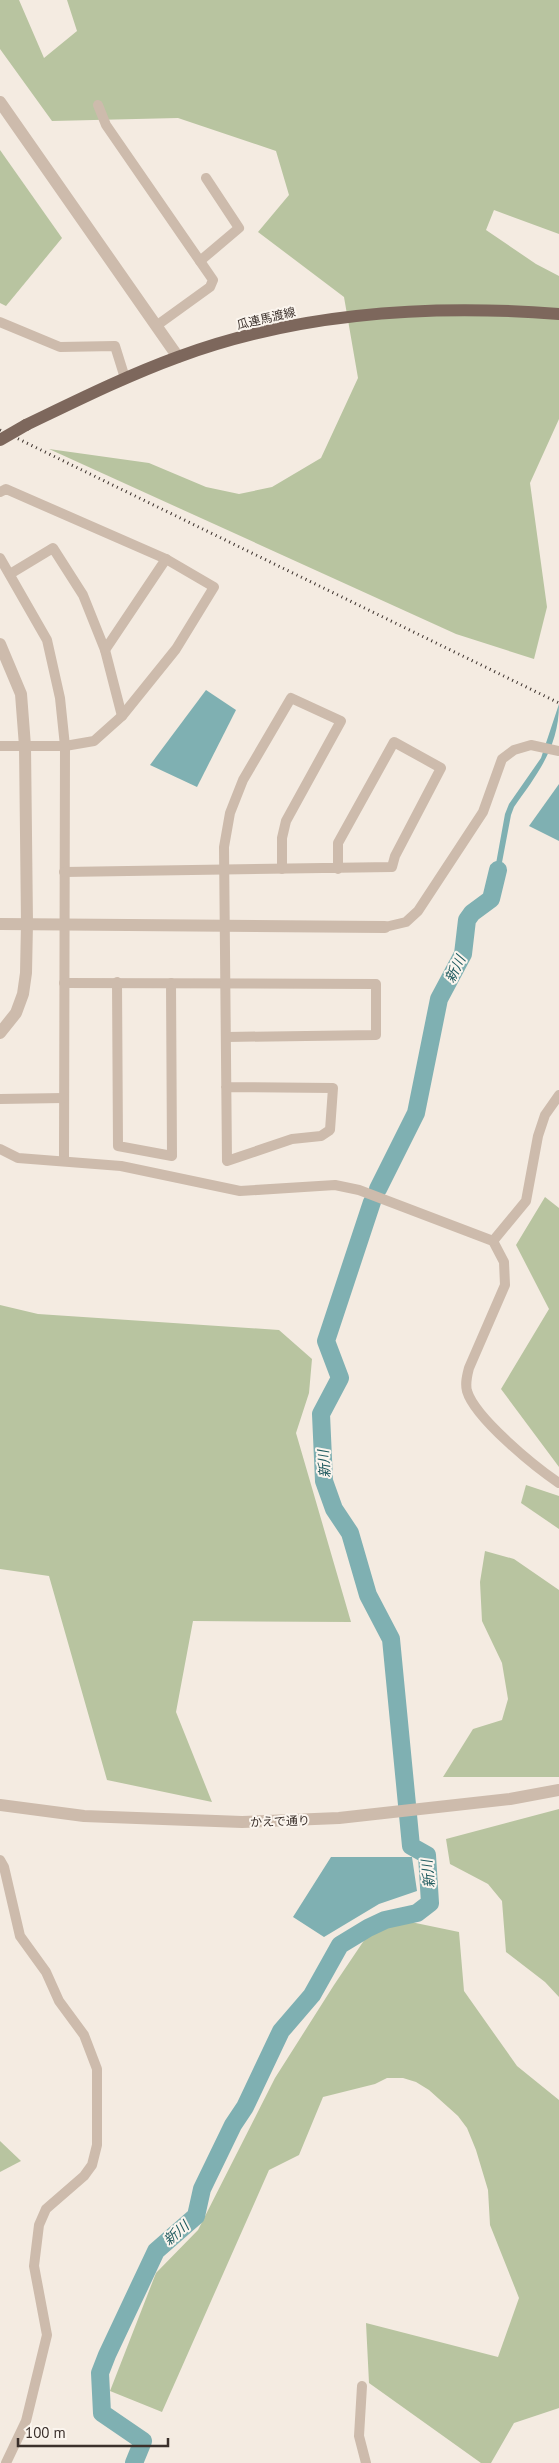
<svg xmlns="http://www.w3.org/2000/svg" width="559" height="2463" font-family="'PT Sans','Noto Sans JP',sans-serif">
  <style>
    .green { fill: #b8c4a0 }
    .water { fill: #7fb0b2 }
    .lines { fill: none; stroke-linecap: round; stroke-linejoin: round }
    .river { stroke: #7fb0b2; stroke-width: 18 }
    .minor { stroke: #cdbbac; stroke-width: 10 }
    .tertiary { stroke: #cdbbac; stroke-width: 12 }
    .primary { stroke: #7d675c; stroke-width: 12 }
    .rail { stroke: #3b302b; stroke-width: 3; stroke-dasharray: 1 4; stroke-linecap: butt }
    .primary-bridge { stroke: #7d675c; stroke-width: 12 }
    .labels { text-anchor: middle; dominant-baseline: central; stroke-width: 4; stroke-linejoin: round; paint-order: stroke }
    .street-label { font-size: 12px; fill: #3b302b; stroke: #fbf5ee }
    .water-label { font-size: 14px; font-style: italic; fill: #1f5a5e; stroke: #fbf5ee }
  </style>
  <rect width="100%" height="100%" fill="#f4ebe1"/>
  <g class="green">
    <path d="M0,0H19L44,58L77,31L67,0H559V234L494,210L486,230L536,264L559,276V419L530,483L547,607L534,659L456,634L49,449L149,463L206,487L239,494L272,487L321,458L358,378L344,297L258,232L289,195L276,151L178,118L52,121L0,49Z"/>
    <path d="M0,150L62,238L6,306L0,303Z"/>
    <path d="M545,1197L559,1208V1467L501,1389L549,1309L516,1245Z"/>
    <path d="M0,1305L38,1314L279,1330L312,1359L309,1393L296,1433L351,1622L193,1621L176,1712L212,1802L107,1780L49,1576L0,1569Z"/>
    <path d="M526,1485L559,1496V1529L521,1503Z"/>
    <path d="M485,1551L514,1559L559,1590V1777H443L473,1729L502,1720L508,1699L502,1663L482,1621L480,1582Z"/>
    <path d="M559,1809V1997L545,1982L506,1952L502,1901L488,1884L450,1864L446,1839Z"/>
    <path d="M406,1921L459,1932L464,1991L517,2066L559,2100V2408L514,2423L491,2463H481L369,2383L366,2323L498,2357L519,2298L490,2225L488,2190L476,2150L467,2128L458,2116L429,2090L416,2082L403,2078H387L375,2084L323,2097L299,2155L269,2170L162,2412L110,2391L156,2273L198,2230L275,2078L334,1985L367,1936Z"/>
    <path d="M0,2141L21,2161L0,2172Z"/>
  </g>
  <g class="water">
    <path d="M206,690L236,710L197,787L150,765Z"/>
    <path d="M559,704C559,747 538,773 514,807L511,815L496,894L491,891L505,814L509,804L541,758Z"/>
    <path d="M559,784V841L529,826Z"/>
    <path d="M331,1857H412L417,1891L379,1904L324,1937L293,1917Z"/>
  </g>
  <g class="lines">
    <g class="river">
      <path d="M378,1189L416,1113L439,999L463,954L467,920L472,913L491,899L498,870"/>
      <path d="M134,2463L143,2441L102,2413L100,2373L107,2355L156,2251L196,2216L202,2189L233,2125L245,2107L281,2031L312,1995L340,1945L368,1928L385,1920L417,1913L430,1903L427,1855L411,1846L391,1639L368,1595L350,1533L334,1509L324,1481L321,1414L340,1378L326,1341L372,1202"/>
    </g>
    <g class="minor">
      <path d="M98,105L106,125L213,280L210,287L156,326"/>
      <path d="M200,261L239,228L206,178"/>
      <path d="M0,322L60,347L115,346L125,378"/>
      <path d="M0,492L6,489L166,559L214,587L176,649L122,716L94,741L65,746H0"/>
      <path d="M0,558L47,640L60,698L65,746L64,1161"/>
      <path d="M10,574L53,548L83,595L105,650L122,716"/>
      <path d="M105,650L166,559"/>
      <path d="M64,872L392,867L395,856L441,768L394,742L338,843V869"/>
      <path d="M385,927L406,922L418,911L483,812L502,759L514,750L531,745L559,751"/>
      <path d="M117,982L118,1146L172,1156L171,983"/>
      <path d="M64,983L376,984V1035L227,1037"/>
      <path d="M226,1087L333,1088L330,1130L321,1136L292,1139L227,1161L224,847L230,813L243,780L291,698L341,721L286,821L282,838V869"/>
      <path d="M0,1099L64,1098"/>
      <path d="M0,1149L18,1158L121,1166L240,1191L335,1185L359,1190L493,1241L504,1262L505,1285L469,1368C467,1376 465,1383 467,1391C475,1418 535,1467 559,1483"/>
      <path d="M493,1241L526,1201L538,1136L545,1115L559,1095"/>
      <path d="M0,1860L4,1867L20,1936L46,1972L59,2001L84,2035L97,2069V2145L92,2165L84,2176L46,2209L39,2225L34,2266L47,2335L26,2421L6,2463"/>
      <path d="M362,2386L359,2436L366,2463"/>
    </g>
    <g class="tertiary">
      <path d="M0,102L178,357"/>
      <path d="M0,644L21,694L25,746L27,923L26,973L23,994L16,1013L0,1033"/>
      <path d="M0,924L385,927"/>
      <path d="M0,1805L84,1816L242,1822L339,1818L510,1799L559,1790"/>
    </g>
    <path class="primary" d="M26,425C76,401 126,376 178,357C299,312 431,304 559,314"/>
    <path class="rail" d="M0,430L559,703"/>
    <path class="primary-bridge" d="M0,440L26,425"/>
  </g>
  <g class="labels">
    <g class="street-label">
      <text transform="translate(266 318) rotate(-13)">瓜連馬渡線</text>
      <text transform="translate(280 1821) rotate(-2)">かえで通り</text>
    </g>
    <g class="water-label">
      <text transform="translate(455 969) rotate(-64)">新川</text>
      <text transform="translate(324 1464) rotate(-94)">新川</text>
      <text transform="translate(428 1874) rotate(-96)">新川</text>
      <text transform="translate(176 2233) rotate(-41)">新川</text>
    </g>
  </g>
  <path d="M18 2438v8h150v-8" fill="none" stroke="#3b302b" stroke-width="2.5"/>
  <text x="25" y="2438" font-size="15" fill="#3b302b" stroke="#fbf5ee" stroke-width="4" paint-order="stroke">100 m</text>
</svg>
